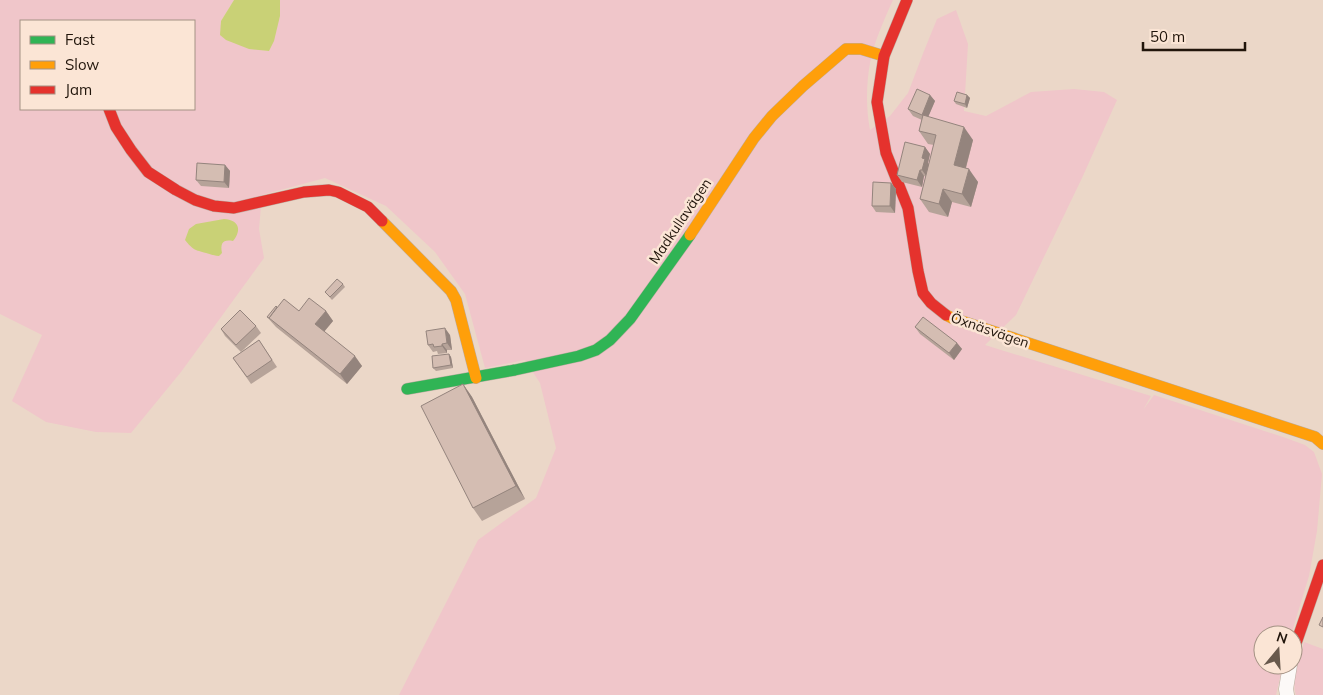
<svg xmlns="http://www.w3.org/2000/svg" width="1323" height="695" font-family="Mulish,sans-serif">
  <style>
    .green { fill: #f0c6ca; fill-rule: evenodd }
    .water { fill: #c9d176 }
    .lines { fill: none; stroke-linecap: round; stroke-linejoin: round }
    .street-casing { stroke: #bcada2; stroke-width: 15 }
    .fast-casing { stroke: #bcada2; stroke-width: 12 }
    .slow-casing { stroke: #bcada2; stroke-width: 12 }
    .jam-casing { stroke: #bcada2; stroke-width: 12 }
    .street { stroke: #fcf9f7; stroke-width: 14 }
    .fast { stroke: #30b455; stroke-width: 11 }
    .slow { stroke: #ff9f0a; stroke-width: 11 }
    .jam { stroke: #e5322d; stroke-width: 11 }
    .wall { fill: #b6a399 }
    .shaded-wall { fill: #94847d }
    .building { fill: #d4bdb2; stroke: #94847d }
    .labels { text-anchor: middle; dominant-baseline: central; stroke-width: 5; stroke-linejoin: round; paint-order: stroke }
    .street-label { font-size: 14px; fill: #21150b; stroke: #fbe5d5 }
  </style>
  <rect width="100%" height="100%" fill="#ebd7c8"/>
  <g class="green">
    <path d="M0,0H234L221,21L261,50L269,51L280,16V0H893C884,20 874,42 870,63C866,85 866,109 870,130L890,116L908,93L924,51L937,19L956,10L968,44L964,111L986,116L1031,92L1074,89L1104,92L1117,100L1082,178L1016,315L985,345L1151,396L1143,410L1154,395L1283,437L1305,445L1314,452L1322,474L1317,531L1309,576L1291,635H1263V665H1283L1276,695H399L478,540L536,498L556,448L540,383L525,360L485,368L465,294L435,252L386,206L325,178L262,195L259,229L264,258L181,372L131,433L96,432L46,422L12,401L42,335L0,314ZM21,21H194V109H21Z"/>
    <path d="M1304,642L1323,649V695H1296C1291,677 1300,660 1304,642Z"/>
  </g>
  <g class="water">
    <path d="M234,0H280V16L274,41L269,51L249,49L226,40L220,35L221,21Z"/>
    <path d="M224,219C239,220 242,230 233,241C223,239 220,243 222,253L219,256C214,256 211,254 206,253C195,250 193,250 185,240L189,229L196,224Z"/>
  </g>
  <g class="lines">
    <g class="street-casing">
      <path id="street" d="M1287,695L1286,689L1290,665"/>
    </g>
    <g class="fast-casing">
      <path id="fast" d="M407,389L515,370L579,356L596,350L610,340L630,319L690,235"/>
    </g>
    <g class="slow-casing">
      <g id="slow">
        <path d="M382,221L451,291L456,300L476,378"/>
        <path d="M690,235L754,138L772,116L803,86L846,49H861L884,56"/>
        <path d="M946,315L952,318L1315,437L1323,444"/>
      </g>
    </g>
    <g class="jam-casing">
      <g id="jam">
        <path d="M907,0L884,56L877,102L886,153L908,208L918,271L923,293L931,303L946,315"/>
        <path d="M109,109L116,127L131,150L148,172L176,190L195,200L214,206L234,208L304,192L329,190L338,192L368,207L382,221"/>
        <path d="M1293,652L1323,565"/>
      </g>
    </g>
    <use href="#street" class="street"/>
    <use href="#fast" class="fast"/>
    <use href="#slow" class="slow"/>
    <use href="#jam" class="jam"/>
  </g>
  <g class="wall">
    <path d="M930,95L935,101L928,117L973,140L966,168L978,182L971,207L952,202L948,217L929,212L920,199L926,177L924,176L922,187L902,182L897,175L925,147L930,154L928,163L929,164L934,145L928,144L919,131L922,120L913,116L908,109Z"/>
    <path d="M967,95L970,98L967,108L956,104L954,101Z"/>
    <path d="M225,165L230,171L229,188L201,186L196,180Z"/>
    <path d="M891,183L896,189L895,213L876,212L872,206Z"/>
    <path d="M343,284L345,287L332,300L325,292Z"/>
    <path d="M277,307L299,311H326L333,321L324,332L362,366L347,384L276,327L267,317Z"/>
    <path d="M256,326L261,333L241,352L225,336L221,329Z"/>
    <path d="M915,327L957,343L962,349L954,360L920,334Z"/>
    <path d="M450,335L452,350H447V353L438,354L437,351L433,352L428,345Z"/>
    <path d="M259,340L277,367L251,384L233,358Z"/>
    <path d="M449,354L451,357L453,368L436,371L433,368Z"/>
    <path d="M463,384L472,397L525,499L482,521L473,508Z"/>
  </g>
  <g class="shaded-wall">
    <path d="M930,95L935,101L926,122L922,115Z"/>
    <path d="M967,95L970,98L967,108L965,104Z"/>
    <path d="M964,127L973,140L963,178L954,165Z"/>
    <path d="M925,147L930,154L928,163L930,166L927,177L922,170V158Z"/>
    <path d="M225,165L230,171L229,188L224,182Z"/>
    <path d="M969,169L978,182L971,207L962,194Z"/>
    <path d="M920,170L924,176L922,187L917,180Z"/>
    <path d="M891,183L896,189L895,213L890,206Z"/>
    <path d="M943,189L952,202L948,217L939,204Z"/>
    <path d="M326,311L333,321L322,334L315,324Z"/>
    <path d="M445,328L450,335L452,350L447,343Z"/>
    <path d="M957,343L962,349L954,360L949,353Z"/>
    <path d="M442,344L447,350V353L442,346Z"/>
    <path d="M449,354L451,357L453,368L451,365Z"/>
    <path d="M355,356L362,366L347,384L340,374Z"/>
    <path d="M463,384L472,397L525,499L516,486Z"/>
  </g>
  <g class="building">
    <path d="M917,89L930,95L922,115L908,109Z"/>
    <path d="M957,92L967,95L965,104L954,101Z"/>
    <path d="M923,115L964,127L954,165L969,169L962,194L943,189L939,204L920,199L936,135L919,131Z"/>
    <path d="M905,142L925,147L922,158L925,159L922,170H920L917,180L897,175Z"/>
    <path d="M197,163L225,165L224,182L196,180Z"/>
    <path d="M873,182L891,183L890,206H872Z"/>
    <path d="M337,279L343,284L330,297L325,292Z"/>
    <path d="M309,298L326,311L315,324L355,356L340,374L269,318L284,299L299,311Z"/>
    <path d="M276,306L277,307L269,318L267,317Z"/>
    <path d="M240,310L256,326L236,345L221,329Z"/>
    <path d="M923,317L957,343L949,353L915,327Z"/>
    <path d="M445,328L447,343L442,344V346L434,347L433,344L428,345L426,331Z"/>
    <path d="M259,340L272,360L247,377L233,358Z"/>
    <path d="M449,354L451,365L433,368L432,356Z"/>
    <path d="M463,384L516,486L473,508L421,406Z"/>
    <path d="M1323,617V627L1319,625Z"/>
  </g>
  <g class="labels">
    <g class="street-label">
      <text transform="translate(680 221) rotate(-56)">Madkullavägen</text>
      <text transform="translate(990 330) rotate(19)">Öxnäsvägen</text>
    </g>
  </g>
  <rect x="20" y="20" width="175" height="90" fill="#fbe5d5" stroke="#a49284"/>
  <rect x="30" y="36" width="25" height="8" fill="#30b455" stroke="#a49284"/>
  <text x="65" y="45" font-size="15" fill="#21150b">Fast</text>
  <rect x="30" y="61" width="25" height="8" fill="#ff9f0a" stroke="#a49284"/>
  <text x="65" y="70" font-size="15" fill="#21150b">Slow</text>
  <rect x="30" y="86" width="25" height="8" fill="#e5322d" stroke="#a49284"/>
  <text x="65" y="95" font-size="15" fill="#21150b">Jam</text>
  <g transform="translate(1278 650) rotate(18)"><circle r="24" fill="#fbe5d5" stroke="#a49284"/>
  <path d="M0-4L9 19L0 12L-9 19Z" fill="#68594d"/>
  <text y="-8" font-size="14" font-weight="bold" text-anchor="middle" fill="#21150b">N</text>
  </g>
  <path d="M1143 42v8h102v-8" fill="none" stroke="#21150b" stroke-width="2.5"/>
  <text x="1150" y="42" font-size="15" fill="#21150b" stroke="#fbe5d5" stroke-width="4" paint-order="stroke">50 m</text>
</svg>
